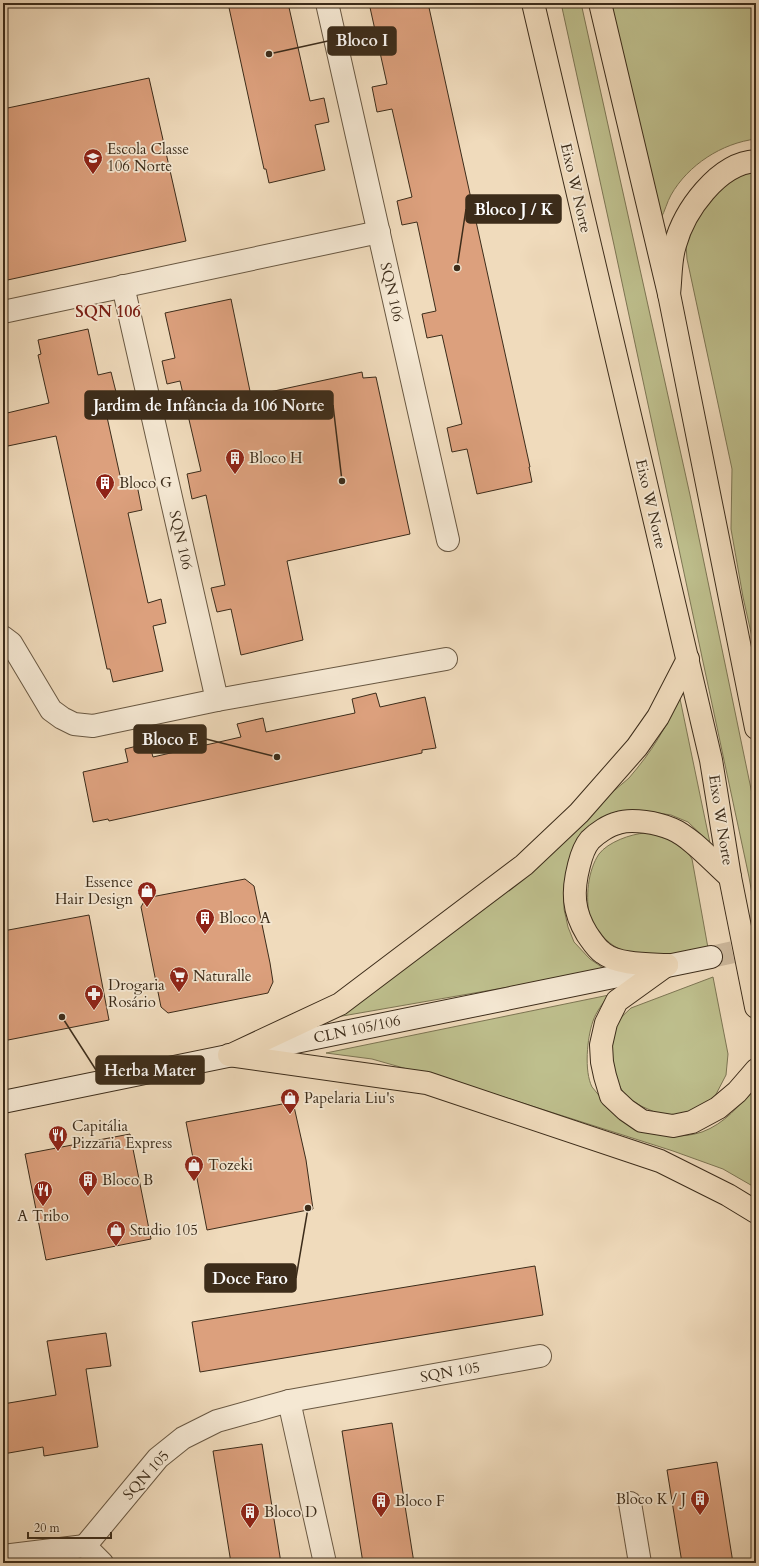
<svg xmlns="http://www.w3.org/2000/svg" width="759" height="1566" font-family="Cardo,serif">
  <style>
    .green { fill: #bebf8d; stroke: #7d7654 }
    .building { fill: #dca07d; stroke: #3c2c1a }
    .lines { fill: none; stroke-linecap: round; stroke-linejoin: round }
    .secondary-tunnel { stroke: #ccb89c; stroke-width: 22; stroke-dasharray: 22 11; stroke-linecap: butt }
    .street-casing { stroke: #695842; stroke-width: 24 }
    .secondary-casing { stroke: #3c2c1a; stroke-width: 24 }
    .primary-casing { stroke: #3c2c1a; stroke-width: 24 }
    .highway-casing { stroke: #3c2c1a; stroke-width: 24 }
    .street { stroke: #f5e8d3; stroke-width: 22 }
    .secondary { stroke: #f5e8d3; stroke-width: 22 }
    .primary { stroke: #f0dbbc; stroke-width: 22 }
    .highway { stroke: #f0dbbc; stroke-width: 22 }
    .labels { text-anchor: middle; dominant-baseline: central; stroke-width: 3.5; stroke-linejoin: round; paint-order: stroke }
    .poi-label { font-size: 15px; fill: #3c2c1a; stroke: #f5e8d3; text-anchor: start }
    .street-label { font-size: 15px; fill: #3c2c1a; stroke: #f5e8d3 }
    .neighbourhood-label { font-size: 16px; font-weight: bold; fill: #7a1f14; stroke: #f5e8d3 }
    .leader { fill: none; stroke: #3c2c1a; stroke-width: 1.5 }
    .callout-dot { fill: #3c2c1a; stroke: #f5e8d3; stroke-width: 1.5 }
    .callout { fill: #3c2c1a; stroke: #3c2c1a; stroke-width: 1.5 }
    .callout-label { font-size: 16px; text-anchor: middle; font-weight: bold; fill: #fff }
  </style>
  <rect width="100%" height="100%" fill="#f0dbbc"/>
  <filter id="stains"><feTurbulence type="fractalNoise" baseFrequency=".005" numOctaves="4"/><feColorMatrix values="0 0 0 0 .2 0 0 0 0 .09 0 0 0 0 .02 0 0 0 .5 -.17"/></filter>
  <radialGradient id="worn" r=".72"><stop offset=".6" stop-color="#630" stop-opacity="0"/><stop offset="1" stop-color="#630" stop-opacity=".3"/></radialGradient>
  <g class="green">
    <path d="M561,3H581L690,495L756,813V917L749,877L614,245Z"/>
    <path d="M610,3H756V139C722,143 688,165 671,195C667,202 665,211 661,218Z"/>
    <path d="M756,169V655L743,597L731,529L732,469L687,259L686,245L688,234L709,195L745,173Z"/>
    <path d="M679,694L710,843L688,822L671,815L652,812H633L577,846L567,868L564,888V909L568,927L574,942L590,959L606,970L331,1018L372,992L417,959L629,778C652,751 667,728 679,694Z"/>
    <path d="M645,833C664,835 682,842 692,859L708,948C682,952 652,960 626,952C612,947 594,932 590,917C585,898 588,870 599,854C608,842 631,834 645,833Z"/>
    <path d="M713,977L728,1054L726,1075L713,1100L687,1114L673,1115L657,1113L641,1106L631,1100L623,1092L617,1081L612,1066V1026L631,1008Z"/>
    <path d="M609,995C603,1003 596,1012 593,1021C587,1038 584,1071 592,1087C595,1091 599,1095 602,1099C626,1128 665,1144 702,1132C724,1124 741,1105 754,1086L756,1098V1188L723,1169L673,1151L488,1092L372,1059L326,1053Z"/>
  </g>
  <g class="building">
    <path d="M228,3H288L310,101L324,98L329,122L315,125L325,170L269,183L266,169H264Z"/>
    <path d="M369,3H428L530,467H529L532,482L477,494L467,449L452,452L447,428L462,424L442,335L427,338L422,314L436,311L417,222L402,225L397,201L412,197L392,109L377,112L372,87L387,84Z"/>
    <path d="M149,78L186,241L3,281V109Z"/>
    <path d="M231,299L251,396L362,372L363,378L376,377L410,534L287,561L303,640L241,655L231,609L217,612L211,588L225,585L206,495L192,499L187,474L201,471L180,381L167,384L162,361L175,358L165,313Z"/>
    <path d="M88,329L98,375L111,372L117,396L103,399L123,489L137,485L142,510L128,513L148,603L161,599L166,623L153,626L163,671L113,682L110,669H107L56,436L3,447V414L49,403L38,355L41,354L38,340Z"/>
    <path d="M376,693L380,707L425,697L436,748L422,750V753L109,821L108,819L93,822L83,772L128,762L125,749L149,743L153,757L241,737L237,724L263,718L266,732L355,713L352,699Z"/>
    <path d="M245,879L254,886L270,963L273,982L268,993L168,1013L161,1007L141,907L146,898Z"/>
    <path d="M89,915L109,1020L3,1041V931Z"/>
    <path d="M293,1102L306,1160L313,1209L207,1230L186,1122Z"/>
    <path d="M130,1134L151,1239L46,1260L25,1154Z"/>
    <path d="M535,1266L543,1315L200,1372L192,1322Z"/>
    <path d="M106,1333L111,1366L86,1369L98,1447L44,1456L43,1447L3,1454V1404L56,1395L47,1341Z"/>
    <path d="M392,1423L414,1563H363L342,1431Z"/>
    <path d="M262,1444L281,1563H231L213,1451Z"/>
    <path d="M717,1462L733,1563H682L667,1470Z"/>
  </g>
  <g class="lines">
    <path class="secondary-tunnel" d="M711,957L756,947"/>
    <g class="street-casing">
      <g id="street">
        <path d="M327,3L448,540"/>
        <path d="M123,286L217,700"/>
        <path d="M3,312L379,232"/>
        <path d="M3,637L11,643L51,710L62,718L74,724L93,726L217,700L446,659"/>
        <path d="M289,1401L325,1563"/>
        <path d="M630,1503L640,1563"/>
        <path d="M85,1546L158,1458L183,1438L217,1421L289,1401L540,1356"/>
        <path d="M3,1556L85,1546L102,1563"/>
      </g>
    </g>
    <g class="secondary-casing">
      <path id="secondary" d="M3,1102L711,957"/>
    </g>
    <g class="primary-casing">
      <g id="primary">
        <path d="M533,3L711,760L730,877L756,1007"/>
        <path d="M600,3L669,294L756,728"/>
        <path d="M667,965C649,964 618,965 603,953C596,948 592,941 587,934C573,911 572,892 579,865C581,857 584,847 590,840C597,833 609,825 618,823C632,818 658,823 672,829C691,837 714,863 730,877"/>
        <path d="M667,965L617,1001L606,1023L601,1045L602,1062L605,1076L611,1096L626,1110L642,1121L673,1126L692,1122L718,1108L737,1092L756,1070"/>
        <path d="M229,1055L427,1083L660,1161L728,1195L756,1212"/>
        <path d="M231,1055L340,1004L524,865L579,813L637,747L658,717L688,659"/>
      </g>
    </g>
    <g class="highway-casing">
      <path id="highway" d="M669,294C671,278 670,260 675,245C684,211 718,163 756,161"/>
    </g>
    <use href="#street" class="street"/>
    <use href="#secondary" class="secondary"/>
    <use href="#primary" class="primary"/>
    <use href="#highway" class="highway"/>
  </g>
  <defs>
    <g id="school-pin" transform="scale(1)"><path d="M0 17L-7.5 6A9.5 9.5 0 1 1 7.5 6Z" fill="#8f2418" stroke="#f5e8d3"/><path d="M0-5L7-2L0 1L-7-2ZM-4 1L0 2.5L4 1V4Q0 6-4 4Z" fill="#fff"/></g>
    <g id="building-pin" transform="scale(1)"><path d="M0 17L-7.5 6A9.5 9.5 0 1 1 7.5 6Z" fill="#8f2418" stroke="#f5e8d3"/><path d="M-4-6H4V6H1V3H-1V6H-4ZM-2.5-4.3h1.7v1.8h-1.7ZM.8-4.3h1.7v1.8H.8ZM-2.5-1h1.7V.8h-1.7ZM.8-1h1.7V.8H.8Z" fill="#fff"/></g>
    <g id="shop-pin" transform="scale(1)"><path d="M0 17L-7.5 6A9.5 9.5 0 1 1 7.5 6Z" fill="#8f2418" stroke="#f5e8d3"/><path d="M-5-2.5h2.3a2.7 3.5 0 0 1 5.4 0H5L5.5 6h-11ZM-1.5-2.5h3a1.5 2.3 0 0 0-3 0Z" fill="#fff"/></g>
    <g id="supermarket-pin" transform="scale(1)"><path d="M0 17L-7.5 6A9.5 9.5 0 1 1 7.5 6Z" fill="#8f2418" stroke="#f5e8d3"/><path d="M-6-5.5h2.5l.6 2H6L4.5 2H-2.5L-4.4-4H-6ZM-1.5 3.2a1.3 1.3 0 1 0 .1 0ZM3 3.2a1.3 1.3 0 1 0 .1 0Z" fill="#fff"/></g>
    <g id="pharmacy-pin" transform="scale(1)"><path d="M0 17L-7.5 6A9.5 9.5 0 1 1 7.5 6Z" fill="#8f2418" stroke="#f5e8d3"/><path d="M-2-6h4v4h4v4h-4v4h-4v-4h-4v-4h4Z" fill="#fff"/></g>
    <g id="restaurant-pin" transform="scale(1)"><path d="M0 17L-7.5 6A9.5 9.5 0 1 1 7.5 6Z" fill="#8f2418" stroke="#f5e8d3"/><path d="M-5-6h1v4h1v-4h1v4h1v-4h1v5L-1.5 .5V6h-2V.5L-5-1ZM5-6V6H3V1.5H1.5Q1.5-4 5-6Z" fill="#fff"/></g>
  </defs>
  <g fill-rule="evenodd">
    <use href="#school-pin" x="93" y="158"/>
    <use href="#building-pin" x="235" y="458"/>
    <use href="#building-pin" x="105" y="483"/>
    <use href="#shop-pin" x="147" y="891"/>
    <use href="#building-pin" x="205" y="918"/>
    <use href="#supermarket-pin" x="179" y="976"/>
    <use href="#pharmacy-pin" x="94" y="994"/>
    <use href="#shop-pin" x="290" y="1098"/>
    <use href="#restaurant-pin" x="58" y="1135"/>
    <use href="#shop-pin" x="194" y="1165"/>
    <use href="#building-pin" x="88" y="1180"/>
    <use href="#restaurant-pin" x="43" y="1190"/>
    <use href="#shop-pin" x="116" y="1230"/>
    <use href="#building-pin" x="700" y="1499"/>
    <use href="#building-pin" x="381" y="1501"/>
    <use href="#building-pin" x="250" y="1512"/>
  </g>
  <g class="labels">
    <g class="poi-label">
      <text x="107" y="149">Escola Classe<tspan x="107" dy="17">106 Norte</tspan></text>
      <text x="249" y="458">Bloco H</text>
      <text x="119" y="483">Bloco G</text>
      <text x="133" y="882" text-anchor="end">Essence<tspan x="133" dy="17">Hair Design</tspan></text>
      <text x="219" y="918">Bloco A</text>
      <text x="193" y="976">Naturalle</text>
      <text x="108" y="985">Drogaria<tspan x="108" dy="17">Rosário</tspan></text>
      <text x="304" y="1098">Papelaria Liu's</text>
      <text x="72" y="1126">Capitália<tspan x="72" dy="17">Pizzaria Express</tspan></text>
      <text x="208" y="1165">Tozeki</text>
      <text x="102" y="1180">Bloco B</text>
      <text x="43" y="1216" text-anchor="middle">A Tribo</text>
      <text x="130" y="1230">Studio 105</text>
      <text x="686" y="1499" text-anchor="end">Bloco K / J</text>
      <text x="395" y="1501">Bloco F</text>
      <text x="264" y="1512">Bloco D</text>
    </g>
    <g class="street-label">
      <text transform="translate(576 188) rotate(77)">Eixo W Norte</text>
      <text transform="translate(392 292) rotate(77)">SQN 106</text>
      <text transform="translate(651 504) rotate(77)">Eixo W Norte</text>
      <text transform="translate(181 540) rotate(77)">SQN 106</text>
      <text transform="translate(721 820) rotate(81)">Eixo W Norte</text>
      <text transform="translate(357 1029) rotate(-12)">CLN 105/106</text>
      <text transform="translate(450 1372) rotate(-10)">SQN 105</text>
      <text transform="translate(146 1475) rotate(-48)">SQN 105</text>
    </g>
    <g class="neighbourhood-label">
      <text x="108" y="312">SQN 106</text>
    </g>
  </g>
  <path class="leader" d="M269 54L328 41M457 268L466 209M342 481L333 405M277 757L206 739M62 1017L96 1070M308 1208L296 1278"/>
  <g class="callout-dot">
    <circle cx="269" cy="54" r="4"/>
    <circle cx="457" cy="268" r="4"/>
    <circle cx="342" cy="481" r="4"/>
    <circle cx="277" cy="757" r="4"/>
    <circle cx="62" cy="1017" r="4"/>
    <circle cx="308" cy="1208" r="4"/>
  </g>
  <g class="callout">
    <rect x="328" y="27" width="68" height="28" rx="4"/>
    <rect x="466" y="195" width="95" height="28" rx="4"/>
    <rect x="85" y="391" width="248" height="28" rx="4"/>
    <rect x="134" y="725" width="72" height="28" rx="4"/>
    <rect x="96" y="1056" width="108" height="28" rx="4"/>
    <rect x="205" y="1264" width="91" height="28" rx="4"/>
  </g>
  <g class="callout-label">
    <text x="362" y="46">Bloco I</text>
    <text x="514" y="215">Bloco J / K</text>
    <text x="209" y="411">Jardim de Infância da 106 Norte</text>
    <text x="170" y="745">Bloco E</text>
    <text x="150" y="1076">Herba Mater</text>
    <text x="250" y="1284">Doce Faro</text>
  </g>
  <rect width="759" height="1566" fill="none" stroke="#f0dbbc" stroke-width="16"/>
  <rect x="4" y="4" width="751" height="1558" fill="none" stroke="#3c2c1a" stroke-width="2"/>
  <rect x="8" y="8" width="743" height="1550" fill="none" stroke="#3c2c1a"/>
  <path d="M28 1532v6h83v-6" fill="none" stroke="#3c2c1a" stroke-width="2"/>
  <text x="34" y="1532" font-size="12" fill="#3c2c1a" stroke="#f5e8d3" stroke-width="3" paint-order="stroke">20 m</text>
  <rect width="100%" height="100%" filter="url(#stains)"/>
  <rect width="100%" height="100%" fill="url(#worn)"/>
</svg>
